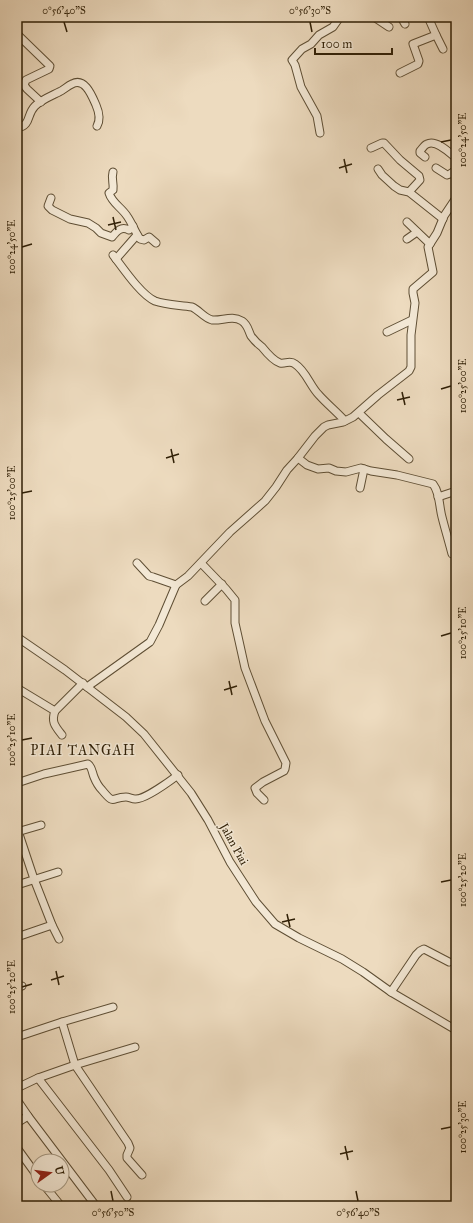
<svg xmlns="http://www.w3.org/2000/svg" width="473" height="1223" font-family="'IM FELL Great Primer',serif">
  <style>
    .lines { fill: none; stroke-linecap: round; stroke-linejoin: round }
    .minor-casing { stroke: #5e4e34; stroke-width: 9 }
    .minor { stroke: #f3e8d5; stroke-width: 7 }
    .ticks { fill: none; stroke: #2f1f06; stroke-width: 1.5 }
    .labels { text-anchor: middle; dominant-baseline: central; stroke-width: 3; stroke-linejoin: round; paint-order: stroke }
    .street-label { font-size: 12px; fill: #2f1f06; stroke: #f3e8d5 }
    .quarter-label { font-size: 14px; letter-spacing: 1px; fill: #2f1f06; stroke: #f3e8d5 }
    .neatline { fill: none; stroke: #2f1f06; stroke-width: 1.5 }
    .ticks-label { font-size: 10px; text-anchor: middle; fill: #2f1f06 }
  </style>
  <rect width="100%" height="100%" fill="#eddbbf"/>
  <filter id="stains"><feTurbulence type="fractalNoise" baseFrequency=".005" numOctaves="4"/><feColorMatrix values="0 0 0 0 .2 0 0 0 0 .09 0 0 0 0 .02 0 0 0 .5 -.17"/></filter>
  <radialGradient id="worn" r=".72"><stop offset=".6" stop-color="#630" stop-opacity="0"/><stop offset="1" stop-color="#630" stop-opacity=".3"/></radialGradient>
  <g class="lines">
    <g class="minor-casing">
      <g id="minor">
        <path d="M374,17L389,27"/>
        <path d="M401,17L405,24"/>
        <path d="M17,34L50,66L49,69L26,80L24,85L27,89L41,102"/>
        <path d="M436,35L443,49"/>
        <path d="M400,73L418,64L419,61L413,44L436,35L428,17"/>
        <path d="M17,128C32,125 26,115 35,106C41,100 51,96 59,92C64,90 67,86 72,84C85,77 92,96 96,105C99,112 101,119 97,126"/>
        <path d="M320,133L317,116L301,87L295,65L292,60L302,49L311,44L319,35L333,27L340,17"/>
        <path d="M371,148L382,143H384L400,160L419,176L420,180L409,192"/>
        <path d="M425,157L420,153V151C422,149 424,145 427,144C436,139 450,153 456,158"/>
        <path d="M436,168L447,175L450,174L456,170"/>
        <path d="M378,169L382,175L394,186L400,190L409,192L443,219"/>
        <path d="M113,172C111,179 114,183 113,190L109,193C112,203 121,207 127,216C132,223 135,232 140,239L144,240L149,237L156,243"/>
        <path d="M51,198L48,206L52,210L70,219L88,223L96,228L101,233L112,237C117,231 121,226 129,230L133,226"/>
        <path d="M407,222L430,244"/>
        <path d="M407,239L417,232"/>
        <path d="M113,255C123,268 141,295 155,301C166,305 180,305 192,307C199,310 204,318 212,320C222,321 232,315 242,321C248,325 248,330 251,336C254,340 258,344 262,347C266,352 274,361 280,363C286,364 290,360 295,364C306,371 310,386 319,395C327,404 337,412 345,421"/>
        <path d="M116,259L137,235"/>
        <path d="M387,332L412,320"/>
        <path d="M359,413L386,439L409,459"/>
        <path d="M298,458L307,465L318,469L329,468L336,471L346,472L361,468L371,471L397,475L433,484C440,493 439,506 442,517C445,529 449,542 452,554"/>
        <path d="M360,488L364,469"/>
        <path d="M438,497L456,491"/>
        <path d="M137,563L149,576L153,577L176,585"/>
        <path d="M201,563L226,589L235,600V623L245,668L265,721L286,763L285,769L284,771L263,782L255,788L257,793L264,800"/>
        <path d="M205,601L222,584"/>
        <path d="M17,637L65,670L126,717L144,734L191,793L208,820L230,862L256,902L275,924L299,938L342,959L363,972L391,992L456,1030"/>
        <path d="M87,687L150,642L159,625L176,585L188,576L230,532L265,501L276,487L287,470L298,458L315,436L324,427L328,425L343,422L353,417L378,395L409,371L411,367V335L415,303L413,293V289L433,272L428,247L437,233L444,216L456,198"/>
        <path d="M17,688L55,711C51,722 55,726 62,735"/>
        <path d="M55,711L83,683"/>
        <path d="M17,783L44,774L88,764C92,767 92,772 94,777C96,782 99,787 102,790C115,806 111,797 126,797C129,797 132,799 135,799C144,800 170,781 178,775"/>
        <path d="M17,828L34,879L52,925L17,937"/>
        <path d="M17,832L41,825"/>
        <path d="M17,885L58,872"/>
        <path d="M52,925L59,939"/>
        <path d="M17,987L22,986"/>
        <path d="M391,992L416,955L420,951L424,949L449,962"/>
        <path d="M62,1022L75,1065L128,1143L130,1148L127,1155V1158L142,1175"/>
        <path d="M17,1037L62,1022L113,1007"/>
        <path d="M17,1088L38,1078"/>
        <path d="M17,1100L28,1116"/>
        <path d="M17,1123L28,1116L96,1206"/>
        <path d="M17,1148L38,1177"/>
        <path d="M44,1185L61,1206"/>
        <path d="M127,1197L109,1170L38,1078L75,1065L135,1047"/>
      </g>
    </g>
    <use href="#minor" class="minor"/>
  </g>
  <path class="ticks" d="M64,22L67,32M310,22L312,32M441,142L451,140M344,159L347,173M339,168L352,164M113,217L116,230M108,225L121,222M22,247L32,244M441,389L451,386M402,392L405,405M397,400L410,397M171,449L174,463M166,458L179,454M22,493L32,491M441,636L451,633M229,681L232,695M224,690L237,686M22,740L32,738M441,882L451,880M287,914L290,927M282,922L295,919M56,971L59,985M51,980L64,976M22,987L32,984M441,1129L451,1127M345,1146L348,1160M340,1154L353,1151M111,1191L113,1201M356,1191L358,1201"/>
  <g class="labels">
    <g class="street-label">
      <text transform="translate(234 844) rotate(61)">Jalan Piai</text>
    </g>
    <g class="quarter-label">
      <text x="83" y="750">PIAI TANGAH</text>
    </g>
  </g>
  <rect width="473" height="1223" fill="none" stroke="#eddbbf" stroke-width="44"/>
  <g transform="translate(50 1173) rotate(76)"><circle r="19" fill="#f3e8d5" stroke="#a59882"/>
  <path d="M0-3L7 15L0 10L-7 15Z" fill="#8f2418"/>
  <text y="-6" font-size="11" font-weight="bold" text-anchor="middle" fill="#2f1f06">U</text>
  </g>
  <path d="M315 48v6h77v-6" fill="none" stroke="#2f1f06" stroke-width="2"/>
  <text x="321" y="48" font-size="12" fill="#2f1f06" stroke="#f3e8d5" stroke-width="3" paint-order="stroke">100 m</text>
  <rect x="22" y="22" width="429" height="1179" class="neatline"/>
  <g class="ticks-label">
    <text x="64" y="14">0°56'40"S</text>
    <text x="310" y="14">0°56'30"S</text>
    <text transform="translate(462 140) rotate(-90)" y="4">100°24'50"E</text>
    <text transform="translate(11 247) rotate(-90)" y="4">100°24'50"E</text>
    <text transform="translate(462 386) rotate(-90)" y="4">100°25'00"E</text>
    <text transform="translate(11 493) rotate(-90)" y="4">100°25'00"E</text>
    <text transform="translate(462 633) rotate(-90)" y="4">100°25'10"E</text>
    <text transform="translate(11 740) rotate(-90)" y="4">100°25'10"E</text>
    <text transform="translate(462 880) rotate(-90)" y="4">100°25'20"E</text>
    <text transform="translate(11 987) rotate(-90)" y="4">100°25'20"E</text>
    <text transform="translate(462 1127) rotate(-90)" y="4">100°25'30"E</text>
    <text x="113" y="1216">0°56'50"S</text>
    <text x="358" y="1216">0°56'40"S</text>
  </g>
  <rect width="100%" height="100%" filter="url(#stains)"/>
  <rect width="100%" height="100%" fill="url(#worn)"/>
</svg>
